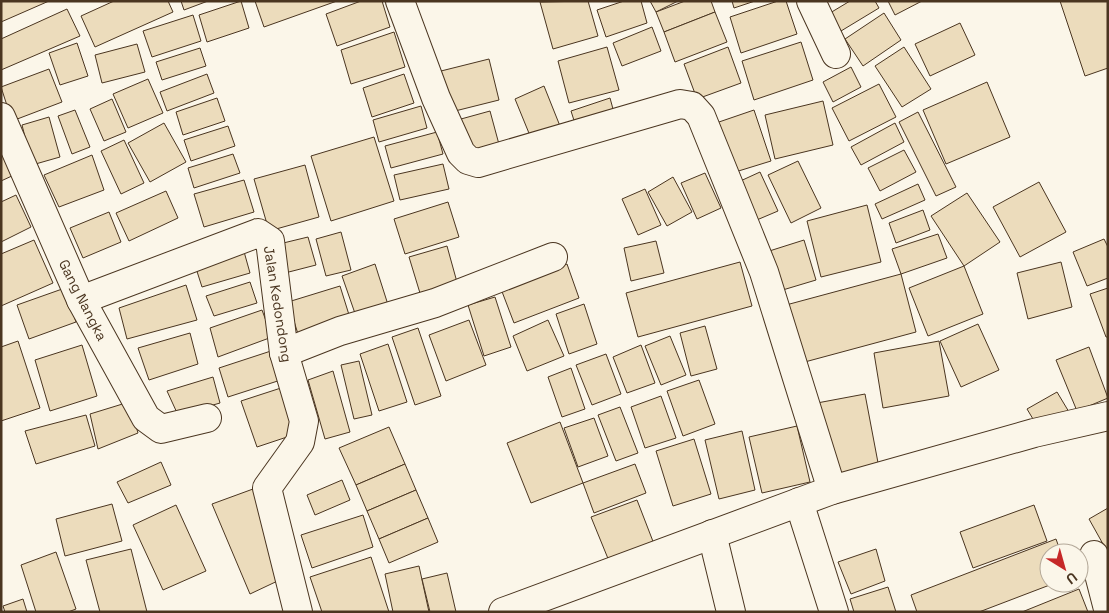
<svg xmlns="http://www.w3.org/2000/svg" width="1109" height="613" font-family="'Space Grotesk',sans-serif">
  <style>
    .building { fill: #ecdcbc; stroke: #4a3520 }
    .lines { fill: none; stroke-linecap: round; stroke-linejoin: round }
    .minor-casing { stroke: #4a3520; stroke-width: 30 }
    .minor { stroke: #fbf6e9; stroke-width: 28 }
    .labels { text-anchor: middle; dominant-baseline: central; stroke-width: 4; stroke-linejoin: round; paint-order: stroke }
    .street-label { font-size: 14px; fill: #4a3520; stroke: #fbf6e9 }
  </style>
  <rect width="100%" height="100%" fill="#fbf6e9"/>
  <g class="building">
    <path d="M1,1H49L1,22Z"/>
    <path d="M114,1H168L173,12L95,47L81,16Z"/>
    <path d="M181,1H208L184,10Z"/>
    <path d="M241,1L249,28L207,42L199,15Z"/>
    <path d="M255,1H337L264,27Z"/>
    <path d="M361,1H382L390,27L337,46L326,14Z"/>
    <path d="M588,1L598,36L553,49L540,2Z"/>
    <path d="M624,1H641L647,23L606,37L597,10Z"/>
    <path d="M650,1H678L656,12Z"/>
    <path d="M685,1H711L715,12L664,32L656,12Z"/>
    <path d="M732,1H755L734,8Z"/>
    <path d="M778,1H786L797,34L741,53L730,17Z"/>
    <path d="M850,1H875L879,8L841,31L830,13Z"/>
    <path d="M888,1H922L895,15Z"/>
    <path d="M1060,1H1108V68L1085,76Z"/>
    <path d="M67,9L80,36L1,70V39Z"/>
    <path d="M715,12L727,42L675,62L664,32Z"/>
    <path d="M884,13L901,40L863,66L845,39Z"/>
    <path d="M193,15L201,41L152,57L143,31Z"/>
    <path d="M960,23L975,55L930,76L915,44Z"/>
    <path d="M652,27L661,51L622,66L613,43Z"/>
    <path d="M394,32L405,67L351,84L341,50Z"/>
    <path d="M801,42L813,80L754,100L742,61Z"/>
    <path d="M77,43L88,76L60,85L49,53Z"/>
    <path d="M137,44L145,72L102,83L95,55Z"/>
    <path d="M607,47L619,90L569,103L558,61Z"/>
    <path d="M728,47L741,83L697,99L684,64Z"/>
    <path d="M904,47L931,89L902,107L875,66Z"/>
    <path d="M200,48L206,66L162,80L156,62Z"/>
    <path d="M489,59L499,100L451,112L441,71Z"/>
    <path d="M851,67L861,87L833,102L823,82Z"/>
    <path d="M49,69L62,102L12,121L1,87Z"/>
    <path d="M207,74L214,93L167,111L160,92Z"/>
    <path d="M404,74L414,103L372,117L363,88Z"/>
    <path d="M148,79L163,113L128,128L113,94Z"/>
    <path d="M987,82L1010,137L946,164L923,110Z"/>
    <path d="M879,84L896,117L849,141L832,108Z"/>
    <path d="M544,86L562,131L533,143L515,99Z"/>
    <path d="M217,98L225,121L183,135L176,112Z"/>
    <path d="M610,98L616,120L578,133L571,111Z"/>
    <path d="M112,99L126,132L104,141L90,109Z"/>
    <path d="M823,101L833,145L775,159L765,115Z"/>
    <path d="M421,106L427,128L379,142L373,120Z"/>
    <path d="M75,110L90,147L72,154L58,116Z"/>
    <path d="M754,110L771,161L732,173L716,123Z"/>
    <path d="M490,111L500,148L471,156L461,119Z"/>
    <path d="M918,112L956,187L936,196L899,122Z"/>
    <path d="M49,117L60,157L32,165L22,125Z"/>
    <path d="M164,123L186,162L150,182L128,143Z"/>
    <path d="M895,123L904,142L861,165L851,147Z"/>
    <path d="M228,126L235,146L191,161L184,140Z"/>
    <path d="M437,132L443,154L391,168L385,146Z"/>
    <path d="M374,137L394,201L331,221L311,156Z"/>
    <path d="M124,140L144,183L121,194L101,151Z"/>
    <path d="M1,144L14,175L1,181Z"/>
    <path d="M904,150L916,172L880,191L868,168Z"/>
    <path d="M233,154L240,173L194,188L188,168Z"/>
    <path d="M92,155L104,190L59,207L44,175Z"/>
    <path d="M798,161L821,208L791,223L768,175Z"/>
    <path d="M443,164L449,189L400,200L394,175Z"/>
    <path d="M305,165L319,217L269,231L254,179Z"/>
    <path d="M760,172L778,211L752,222L736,183Z"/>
    <path d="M705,173L721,208L697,219L681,183Z"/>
    <path d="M673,177L692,212L667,226L648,192Z"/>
    <path d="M244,180L254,212L204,227L194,194Z"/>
    <path d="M1039,182L1066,232L1020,257L993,207Z"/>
    <path d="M918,184L925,200L882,219L875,204Z"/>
    <path d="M645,189L661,225L638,235L622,199Z"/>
    <path d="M166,191L178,218L129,241L116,213Z"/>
    <path d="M967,193L1000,242L964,266L931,216Z"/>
    <path d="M16,195L31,227L1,242V202Z"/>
    <path d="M448,202L459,237L405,254L394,219Z"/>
    <path d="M867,205L881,262L821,277L807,221Z"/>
    <path d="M923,210L930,230L896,243L889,223Z"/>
    <path d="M109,212L121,242L83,258L70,228Z"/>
    <path d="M341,232L351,270L326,276L316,239Z"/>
    <path d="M938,234L947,258L901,274L892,249Z"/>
    <path d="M308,237L316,265L281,274L275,245Z"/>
    <path d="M1104,239L1108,247V278L1087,286L1073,252Z"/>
    <path d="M34,240L53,283L1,306V254Z"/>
    <path d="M804,240L816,280L776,292L763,253Z"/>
    <path d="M656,241L664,273L631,281L624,248Z"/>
    <path d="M447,246L460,293L423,303L409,257Z"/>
    <path d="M243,248L250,273L202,287L194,262Z"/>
    <path d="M740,262L752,306L638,337L626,293Z"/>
    <path d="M1061,262L1072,307L1028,319L1017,273Z"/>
    <path d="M375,264L390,311L358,322L342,276Z"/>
    <path d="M567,264L579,298L514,323L501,289Z"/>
    <path d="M964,266L983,314L928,336L909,288Z"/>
    <path d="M901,274L916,332L801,363L786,305Z"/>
    <path d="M250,282L257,303L214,316L206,296Z"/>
    <path d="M186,285L197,320L127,339L119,308Z"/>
    <path d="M340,286L350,318L298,334L288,302Z"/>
    <path d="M65,288L76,322L29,339L17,305Z"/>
    <path d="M1108,288V337H1106L1090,294Z"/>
    <path d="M495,297L511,347L484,356L468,305Z"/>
    <path d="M584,304L597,344L569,354L556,314Z"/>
    <path d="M262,310L272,337L218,357L210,328Z"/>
    <path d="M469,320L486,365L446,381L429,335Z"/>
    <path d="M548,320L564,356L527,371L513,336Z"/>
    <path d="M978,324L999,370L961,387L940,341Z"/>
    <path d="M705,326L717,369L691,376L680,333Z"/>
    <path d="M418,328L441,396L415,405L392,337Z"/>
    <path d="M190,333L198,364L149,380L138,348Z"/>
    <path d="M670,336L686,375L661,385L645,346Z"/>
    <path d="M18,341L40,408L1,421V347Z"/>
    <path d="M939,341L949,396L883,408L874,353Z"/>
    <path d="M388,344L407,402L379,411L360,354Z"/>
    <path d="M82,345L97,396L50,411L35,360Z"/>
    <path d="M641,345L655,383L627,393L613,357Z"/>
    <path d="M1089,347L1108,398L1077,411L1056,360Z"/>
    <path d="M277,349L287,378L228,397L219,368Z"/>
    <path d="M606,354L621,394L592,405L576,365Z"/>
    <path d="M359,361L372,415L354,419L341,365Z"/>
    <path d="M571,368L585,409L562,417L548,377Z"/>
    <path d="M333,371L350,432L325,439L308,380Z"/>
    <path d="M213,377L220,403L178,415L167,391Z"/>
    <path d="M699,380L715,424L683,436L667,391Z"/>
    <path d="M284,387L299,433L257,447L241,401Z"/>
    <path d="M1057,392L1069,412L1039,429L1027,409Z"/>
    <path d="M865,394L879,468L830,477L817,403Z"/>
    <path d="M661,396L676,438L645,448L631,407Z"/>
    <path d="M129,402L138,433L98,449L90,414Z"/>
    <path d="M620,407L638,453L616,461L598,415Z"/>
    <path d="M86,415L95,446L36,464L25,431Z"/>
    <path d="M594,418L608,456L578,467L564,428Z"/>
    <path d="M560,422L583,483L531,503L507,443Z"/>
    <path d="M797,426L810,482L762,493L749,437Z"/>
    <path d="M389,427L405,464L356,485L339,448Z"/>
    <path d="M742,431L755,490L719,499L705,440Z"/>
    <path d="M694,439L711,494L673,506L656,451Z"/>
    <path d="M161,462L171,485L128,503L117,482Z"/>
    <path d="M405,464L416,490L367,511L356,485Z"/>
    <path d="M635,464L646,493L594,513L583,483Z"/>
    <path d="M342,480L350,500L315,515L307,495Z"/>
    <path d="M253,489L286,577L250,594L212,504Z"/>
    <path d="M416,490L428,518L379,539L367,511Z"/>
    <path d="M637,500L654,544L609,561L591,517Z"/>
    <path d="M112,504L122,541L65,556L56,519Z"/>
    <path d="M176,505L206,571L163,590L133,525Z"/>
    <path d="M1034,505L1047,541L973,568L960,532Z"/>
    <path d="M1108,508V553L1089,519Z"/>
    <path d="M363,515L373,547L312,568L301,535Z"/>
    <path d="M428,518L438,542L389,563L379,539Z"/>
    <path d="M1056,539L1061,553H1049V583H1055L979,612H917L911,595Z"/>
    <path d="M131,549L147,612H100L86,560Z"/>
    <path d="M876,549L885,581L851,594L838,562Z"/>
    <path d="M56,552L76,609L68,612H36L21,565Z"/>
    <path d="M371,557L389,612H322L310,577Z"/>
    <path d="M419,566L429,612H393L385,574Z"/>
    <path d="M447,573L456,612H430L422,579Z"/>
    <path d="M888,587L896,612H854L850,599Z"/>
    <path d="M1079,589L1088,612H1022Z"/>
    <path d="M23,599L27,612H5L3,606Z"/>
  </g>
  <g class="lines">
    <g class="minor-casing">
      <g id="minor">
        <path d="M400,1L436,98L461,153L468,160L478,163L680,104L692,106L701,116L764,272L832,490"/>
        <path d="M811,1L836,54"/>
        <path d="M1,117L81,300L146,418L161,429L207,418"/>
        <path d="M81,300L258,233L270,241L284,353L304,421L300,442L267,488L298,612"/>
        <path d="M284,353L340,331L435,303L553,257"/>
        <path d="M799,502L834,612"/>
        <path d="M712,534L731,612"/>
        <path d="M1094,555L1108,609"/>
        <path d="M503,612L832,490L1034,433L1108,416"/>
      </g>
    </g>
    <use href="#minor" class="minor"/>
  </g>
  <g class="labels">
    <g class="street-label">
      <text transform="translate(83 300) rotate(63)">Gang Nangka</text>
      <text transform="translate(278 304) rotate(81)">Jalan Kedondong</text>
    </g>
  </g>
  <rect width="1109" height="613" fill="none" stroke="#4a3520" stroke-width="5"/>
  <g transform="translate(1064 568) rotate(143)"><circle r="24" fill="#fbf6e9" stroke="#b4a999"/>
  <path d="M0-4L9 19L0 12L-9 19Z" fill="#c62828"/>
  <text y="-8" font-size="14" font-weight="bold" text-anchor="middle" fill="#4a3520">U</text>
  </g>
</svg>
